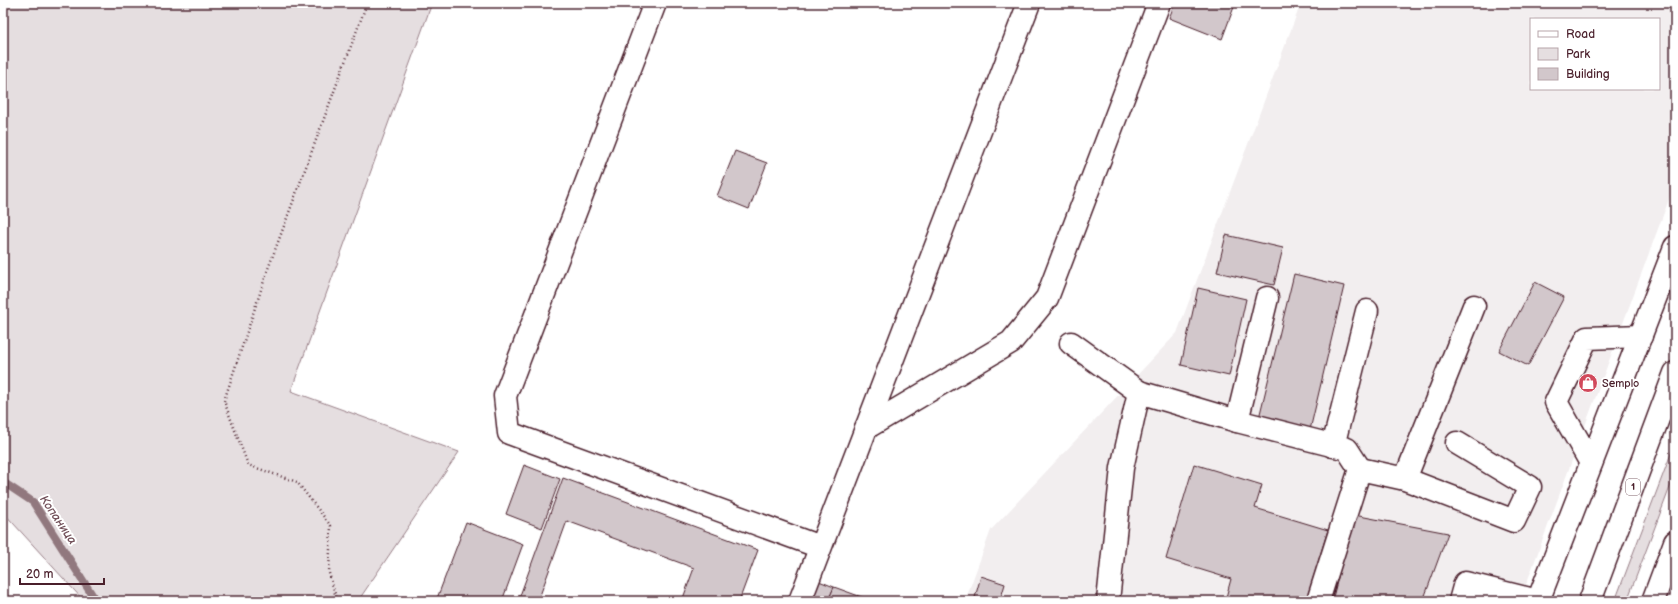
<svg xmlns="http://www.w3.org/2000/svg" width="1678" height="604" font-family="'Balsamiq Sans',sans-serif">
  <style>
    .built { fill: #f2eeef; fill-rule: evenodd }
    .green { fill: #e5dee0; stroke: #987e86 }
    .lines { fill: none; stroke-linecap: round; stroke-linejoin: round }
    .stream { stroke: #91787e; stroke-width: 8 }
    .building { fill: #d2c7cb; stroke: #4a1f2b }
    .minor-casing { stroke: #4a1f2b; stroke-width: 25 }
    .highway-casing { stroke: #4a1f2b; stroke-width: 25 }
    .path { stroke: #4a1f2b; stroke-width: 2.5; stroke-dasharray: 1 3; stroke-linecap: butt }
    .minor { stroke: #fff; stroke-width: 22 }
    .highway { stroke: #fff; stroke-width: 22 }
    .labels { text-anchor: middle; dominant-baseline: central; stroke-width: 4; stroke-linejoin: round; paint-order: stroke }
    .shield { fill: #fff; stroke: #80626b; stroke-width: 1 }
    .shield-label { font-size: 10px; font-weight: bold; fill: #4a1f2b }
    .poi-label { font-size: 11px; fill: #4a1f2b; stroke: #fff; text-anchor: start }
    .water-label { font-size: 12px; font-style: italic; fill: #74535c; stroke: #fff }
  </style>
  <rect width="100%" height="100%" fill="#fff"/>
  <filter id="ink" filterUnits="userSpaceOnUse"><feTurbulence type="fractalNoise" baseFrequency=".025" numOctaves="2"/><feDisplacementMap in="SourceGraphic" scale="8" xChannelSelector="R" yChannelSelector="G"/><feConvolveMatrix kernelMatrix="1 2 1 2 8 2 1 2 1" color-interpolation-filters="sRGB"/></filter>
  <g filter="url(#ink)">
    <path class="built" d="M1301,3H1675V183L1520,601H965L991,530L1177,333ZM1531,19H1659V89H1531Z"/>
    <g class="green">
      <path d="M3,3H432L291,391L459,452L358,601H84L3,512Z"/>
      <path d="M1675,443V474L1627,601H1615Z"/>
    </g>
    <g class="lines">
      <path class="stream" d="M3,482L33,502L96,601"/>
    </g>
    <g class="building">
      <path d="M1175,3H1225L1234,7L1222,39L1169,18Z"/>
      <path d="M735,151L767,163L749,209L717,196Z"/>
      <path d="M1226,235L1283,248L1274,285L1217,272Z"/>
      <path d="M1294,274L1344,286L1310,430L1259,418Z"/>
      <path d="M1535,282L1564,297L1528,366L1499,351Z"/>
      <path d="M1198,288L1246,299L1229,376L1181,365Z"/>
      <path d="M1194,464L1262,485L1255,508L1328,530L1306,601H1225L1231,579L1166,559Z"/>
      <path d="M524,465L560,479L542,528L506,514Z"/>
      <path d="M563,478L758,550L739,601H682L694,568L567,521L538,601H518Z"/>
      <path d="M1354,515L1448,533L1423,601H1332Z"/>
      <path d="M466,522L523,544L502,601H436Z"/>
      <path d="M981,576L1005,584L1000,601H974Z"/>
      <path d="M814,579L834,587L828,601H806Z"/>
      <path d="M834,587L867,599L866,601H828Z"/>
    </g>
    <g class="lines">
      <g class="minor-casing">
        <g id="minor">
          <path d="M655,3L505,396L509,433L820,547"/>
          <path d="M1267,298L1237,421L1347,449L1360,469"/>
          <path d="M1071,343L1139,392L1122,468L1108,601"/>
          <path d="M1139,392L1237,421"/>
          <path d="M866,428L1011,342L1047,298L1159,3"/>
          <path d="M1333,446L1367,311"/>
          <path d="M1591,463L1556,402L1587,338L1641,336"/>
          <path d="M1405,479L1474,306"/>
          <path d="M800,601L1029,3"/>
          <path d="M1318,601L1360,469L1405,479L1514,521L1530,487L1457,443"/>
          <path d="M1460,601L1465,583L1538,601L1675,247"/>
        </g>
      </g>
      <g class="highway-casing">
        <g id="highway">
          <path d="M1590,601L1675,373"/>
          <path d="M1653,601L1675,542"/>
        </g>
      </g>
      <path class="path" d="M337,601L329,573L331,526L297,482L248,465L224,401L268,269L367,3"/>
      <use href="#minor" class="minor"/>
      <use href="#highway" class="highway"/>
    </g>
  </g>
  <defs>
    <g id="shop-disc" transform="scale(1)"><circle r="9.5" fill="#d1495b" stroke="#fff"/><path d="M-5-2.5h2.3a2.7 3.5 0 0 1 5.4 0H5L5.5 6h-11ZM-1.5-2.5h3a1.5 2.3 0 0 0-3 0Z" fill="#fff"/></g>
  </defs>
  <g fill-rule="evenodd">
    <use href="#shop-disc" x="1588" y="383"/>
  </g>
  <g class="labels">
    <rect class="shield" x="1626" y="479" width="14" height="16" rx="3"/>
    <g class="shield-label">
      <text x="1633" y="487">1</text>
    </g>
    <g class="poi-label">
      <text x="1602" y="383">Semplo</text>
    </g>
    <g class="water-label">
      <text transform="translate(58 520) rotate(56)">Копаница</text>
    </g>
  </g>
  <rect width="1678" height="604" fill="none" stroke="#fff" stroke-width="16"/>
  <rect x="8" y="8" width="1662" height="588" fill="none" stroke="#4a1f2b" stroke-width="1.5" filter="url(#ink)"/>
  <rect x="1530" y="18" width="130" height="72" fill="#ffffff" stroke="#b7a5aa"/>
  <rect x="1538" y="31" width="20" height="6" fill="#ffffff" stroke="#b7a5aa"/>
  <text x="1566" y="38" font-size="12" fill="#4a1f2b">Road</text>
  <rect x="1538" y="48" width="20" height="12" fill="#e5dee0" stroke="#b7a5aa"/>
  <text x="1566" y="58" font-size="12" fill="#4a1f2b">Park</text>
  <rect x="1538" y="68" width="20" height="12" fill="#d2c7cb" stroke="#b7a5aa"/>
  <text x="1566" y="78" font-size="12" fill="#4a1f2b">Building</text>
  <path d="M20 578v6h84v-6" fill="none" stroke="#4a1f2b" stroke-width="2"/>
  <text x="26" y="578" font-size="12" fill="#4a1f2b" stroke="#ffffff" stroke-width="3" paint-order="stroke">20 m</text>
</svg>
